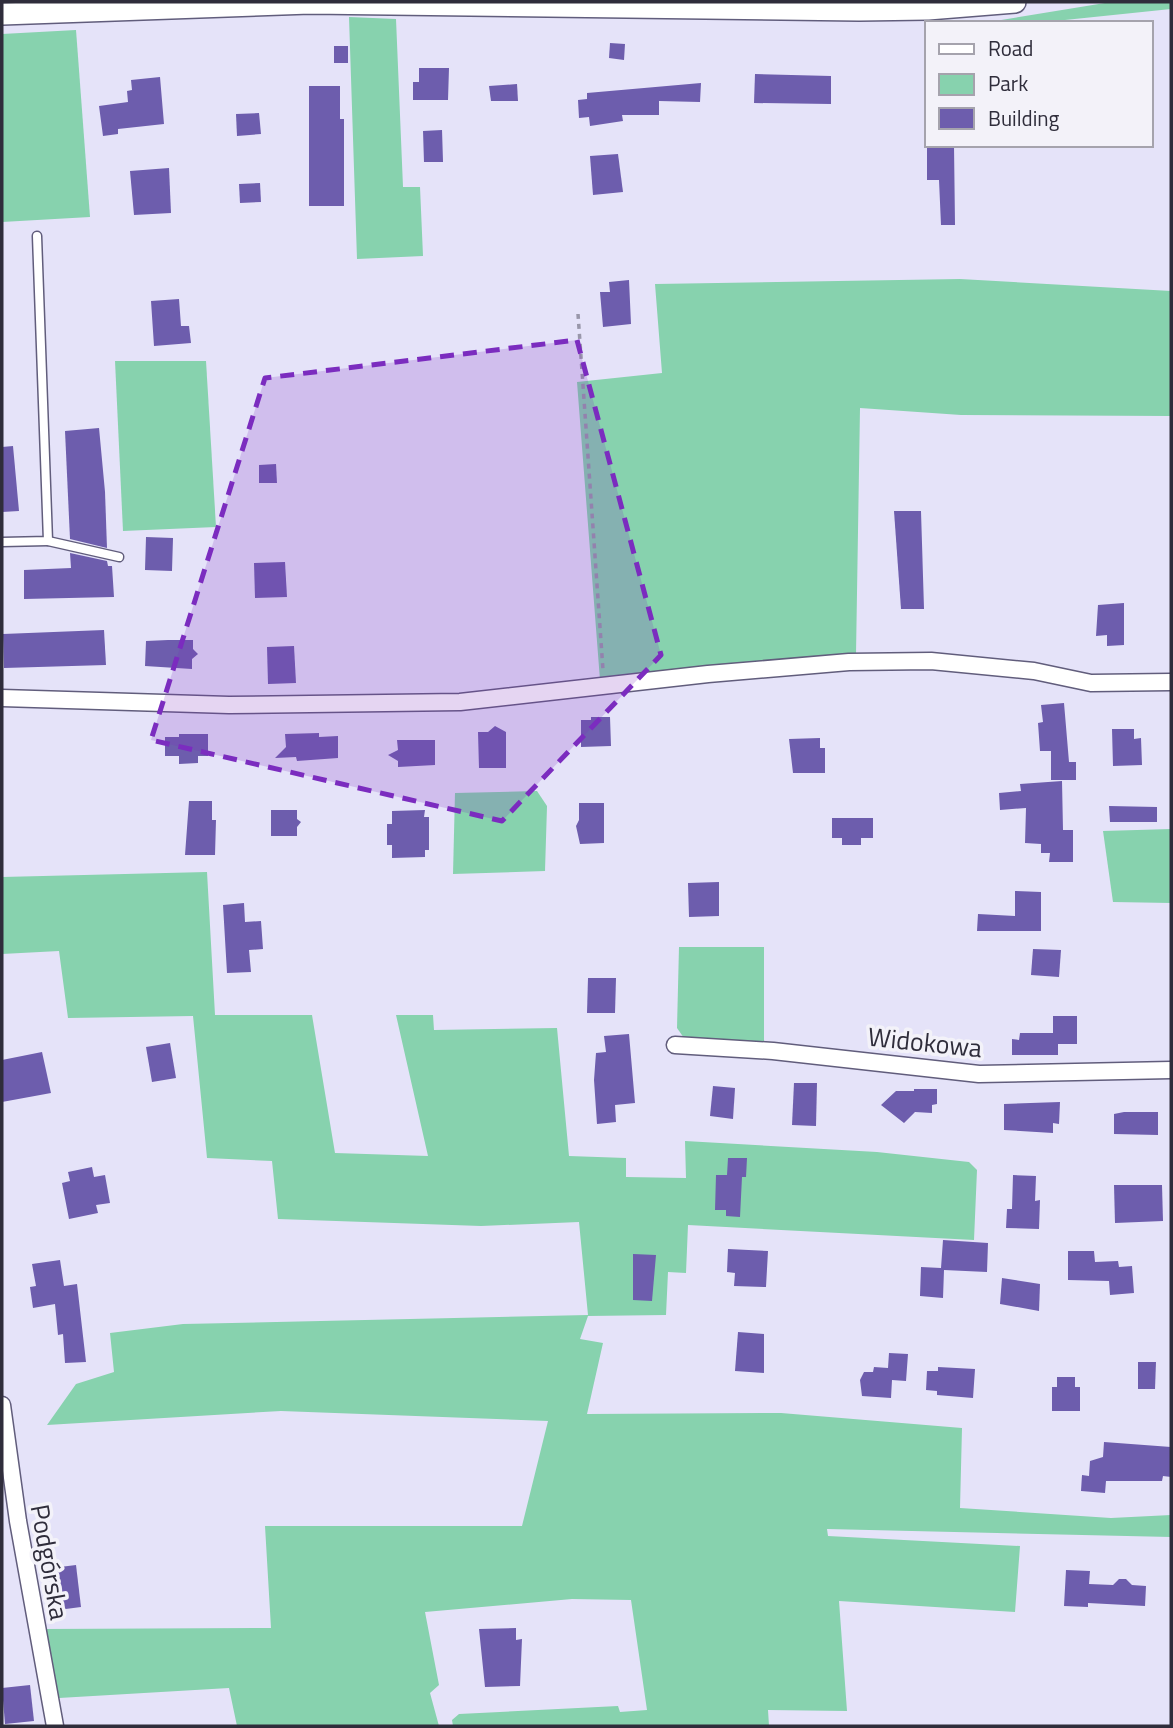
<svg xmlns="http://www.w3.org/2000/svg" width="1173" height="1728" font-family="'Titillium Web',sans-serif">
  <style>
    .green { fill: #87d2ae }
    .building { fill: #6d5dad }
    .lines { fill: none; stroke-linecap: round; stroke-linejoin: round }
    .lane-casing { stroke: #615d7c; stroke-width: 11 }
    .street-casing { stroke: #615d7c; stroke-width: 19 }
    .secondary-casing { stroke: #615d7c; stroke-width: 24 }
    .path { stroke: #9997aa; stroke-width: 3.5; stroke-dasharray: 5 5; stroke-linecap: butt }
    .lane { stroke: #fff; stroke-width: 8 }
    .street { stroke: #fff; stroke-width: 16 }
    .secondary { stroke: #fff; stroke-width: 21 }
    .marked { fill: #7b2cbf; fill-opacity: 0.2; stroke: #7b2cbf; stroke-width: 5; stroke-dasharray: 14 9; stroke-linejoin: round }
    .labels { text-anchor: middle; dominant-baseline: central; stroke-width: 7; stroke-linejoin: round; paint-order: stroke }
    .street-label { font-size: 26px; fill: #2f2d3b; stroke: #f3f2f9 }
  </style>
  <rect width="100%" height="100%" fill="#e5e3f9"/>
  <g class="green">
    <path d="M1111,2H1171V9L1036,23H983Z"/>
    <path d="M349,17L396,19L403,187H420L423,256L357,259Z"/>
    <path d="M76,30L90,217L2,222V34Z"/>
    <path d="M960,279L1171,291V416L961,415L860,408L856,655L685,669L600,680L577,382L662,373L655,284Z"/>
    <path d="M115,361H206L216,527L123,531Z"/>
    <path d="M537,791L547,806L545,871L453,874L455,793Z"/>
    <path d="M1171,829V903L1113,902L1103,831Z"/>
    <path d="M207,872L215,1015H312L335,1153L428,1156L396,1015H433L434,1030L557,1028L569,1156L626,1158V1177L686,1178L685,1141L877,1152L969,1162L977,1170L974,1240L688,1225L686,1273L668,1272L666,1315L588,1316L580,1339L603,1343L587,1414L781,1413L962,1428L960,1508L1111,1518L1171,1515V1537L827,1529L828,1536L1020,1546L1015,1612L839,1601L847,1711L768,1710L769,1726H453L452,1720L459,1714L618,1706L620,1712L647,1710L631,1600L572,1599L425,1612L439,1685L430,1693L439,1726H237L229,1688L59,1698L43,1629L271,1628L265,1526H522L548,1421L281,1411L47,1425L76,1384L114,1372L110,1333L183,1324L588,1315L579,1222L481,1226L278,1219L272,1161L207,1158L193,1016L68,1018L59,951L2,954V877Z"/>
    <path d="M679,947H764V1044L684,1038L677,1028Z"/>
  </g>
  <g class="building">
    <path d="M610,43L625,44L624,60L609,58Z"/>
    <rect x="334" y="46" width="14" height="17"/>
    <path d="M419,68H449L448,100H413V82H419Z"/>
    <path d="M755,74L831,76V104L754,103Z"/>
    <path d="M160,77L164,124L118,129V134L103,136L99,106L128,102L127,91L132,90L131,80Z"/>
    <path d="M701,83L700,102L659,101V115H622L623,121L590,126L589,117L579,118L578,100L587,99V93Z"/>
    <path d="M517,84L518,101H491L489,86Z"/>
    <path d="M309,86H340V119H344V206H309Z"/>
    <path d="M259,113L261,134L237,136L236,114Z"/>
    <path d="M442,130L443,162H424L423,131Z"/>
    <path d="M927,145H954L955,225H941L939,180H927Z"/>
    <path d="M618,154L623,192L593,195L590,156Z"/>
    <path d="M169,168L171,213L134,215L130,171Z"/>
    <path d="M260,183L261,202L240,203L239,184Z"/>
    <path d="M629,280L631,324L603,327L600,292H610L609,282Z"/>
    <path d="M179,299L181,326H189L191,343L154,346L151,301Z"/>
    <path d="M99,428L105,492L107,548L70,539L65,431Z"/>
    <path d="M13,446L19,511L2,512V447Z"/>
    <path d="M276,464L277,483H259V465Z"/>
    <path d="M894,511H921L924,609H901Z"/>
    <path d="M146,537L173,538L172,571L145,570Z"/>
    <path d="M70,553L107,561L108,566H112L114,597L24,599V570L71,568Z"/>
    <path d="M285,562L287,597L255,598L254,563Z"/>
    <path d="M1124,603V645L1107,646V635L1096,636L1098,605Z"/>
    <path d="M104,630L106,665L4,668L3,634Z"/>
    <path d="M168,640H193V649L198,654L192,659V669L145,666L146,641Z"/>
    <path d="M294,646L296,683L268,684L267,647Z"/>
    <path d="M1064,703L1069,762H1076V780H1051V751H1040L1038,723L1043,722L1041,705Z"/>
    <path d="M591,717H610L611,746L581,747V720H591Z"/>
    <path d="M495,726L506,732V768H479L478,732H488Z"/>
    <path d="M1112,729H1134V739L1141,738L1142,765L1113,766Z"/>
    <path d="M319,733V737L338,736V758L297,761L296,757L275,758L286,747L285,734Z"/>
    <path d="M179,734H208V756H198V763L179,764V756H165V737H179Z"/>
    <path d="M820,738V748H825V773H793L789,739Z"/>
    <path d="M397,740H435V765L398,767V761L388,755L398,750Z"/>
    <path d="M1062,781L1063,830H1073V862H1049L1050,853H1041V844L1025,843L1026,808L1000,810L999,793L1021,791L1020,784Z"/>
    <path d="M189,801H212V820H216L215,855H185Z"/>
    <path d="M579,803H604V843L580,844L576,826L579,820Z"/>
    <path d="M1109,806L1157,807V822H1110Z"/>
    <path d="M271,810H297V819L301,822L297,827V836H271Z"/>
    <path d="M425,810L424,817H429V850H425V857L392,858V845H387V824H392V811Z"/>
    <path d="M832,818H873V838H861V845H842V838H832Z"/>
    <path d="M719,882V916L689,917L688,883Z"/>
    <path d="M1015,891L1041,892V931H977L978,914L1015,916Z"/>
    <path d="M244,903L245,922L261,921L263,949L249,950L251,972L227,973L223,905Z"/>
    <path d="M1033,949L1061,950L1059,977L1031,975Z"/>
    <path d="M588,978H616L615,1013H587Z"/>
    <path d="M1053,1016H1077V1044H1058V1055H1012V1039L1019,1040L1020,1033H1053Z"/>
    <path d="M629,1034L635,1103L615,1105L616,1122L597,1124L594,1080L596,1053L606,1052L604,1036Z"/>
    <path d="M170,1043L176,1078L152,1082L146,1047Z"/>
    <path d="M42,1052L51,1093L2,1102V1060Z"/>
    <path d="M794,1083H817L816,1126L792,1125Z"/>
    <path d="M713,1086L735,1088L733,1119L710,1116Z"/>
    <path d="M914,1089H937V1104L932,1105V1113L915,1112L904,1123L881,1105L896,1091H914Z"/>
    <path d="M1060,1102L1059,1124L1053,1123V1133L1004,1130V1104Z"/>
    <path d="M1124,1112H1158V1135L1114,1134V1114Z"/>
    <path d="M728,1158H747L746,1177H742L740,1217L726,1216V1210H715L716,1175H727Z"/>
    <path d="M92,1167L94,1177L105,1175L110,1203L96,1205L98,1213L69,1219L62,1183L70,1181L68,1172Z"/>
    <path d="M1013,1175L1036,1176L1035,1201L1040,1200L1039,1229L1006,1228L1007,1209H1012Z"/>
    <path d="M1114,1185H1162L1163,1221L1115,1223Z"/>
    <path d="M943,1240L988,1243L987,1272L944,1270L943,1298L920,1296L921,1267L941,1268Z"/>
    <path d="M728,1249L768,1251L766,1287L734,1286L735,1273L727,1272Z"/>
    <path d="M1068,1251H1094L1095,1262L1118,1261L1119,1267L1132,1266L1134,1293L1110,1295L1109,1281L1068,1280Z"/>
    <path d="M633,1254L656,1255L652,1301L633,1300Z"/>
    <path d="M60,1260L64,1286L77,1284L86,1362L65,1363L63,1334L58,1335L55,1304L33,1308L30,1287L36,1286L32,1264Z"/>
    <path d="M1002,1278L1040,1284L1039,1311L1000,1304Z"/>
    <path d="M738,1332L764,1334V1373L735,1371Z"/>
    <path d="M889,1353L908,1354L906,1381L892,1380L891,1398L862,1396L860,1380L864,1372H873L874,1367L888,1368Z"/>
    <path d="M1138,1362H1156L1155,1389H1138Z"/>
    <path d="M938,1367L975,1369L973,1398L937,1395V1391L926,1390L927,1371H938Z"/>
    <path d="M1057,1377H1075V1387H1080V1411H1052V1387H1057Z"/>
    <path d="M1104,1442L1171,1447V1477L1163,1476L1162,1481H1106L1105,1493L1081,1491L1082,1475L1089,1476L1090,1461L1103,1457Z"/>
    <path d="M76,1565L81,1607L58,1610L52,1568Z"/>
    <path d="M1066,1570L1090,1571L1089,1584L1113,1585L1119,1579H1126L1132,1585L1146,1586L1145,1606L1088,1603V1607L1064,1606Z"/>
    <path d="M516,1628V1640L522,1639L520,1686L485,1687L479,1629Z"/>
    <path d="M30,1685L34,1721L5,1724L2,1688Z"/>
  </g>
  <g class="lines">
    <g class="lane-casing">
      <g id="lane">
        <path d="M48,541L119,557"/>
        <path d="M2,542L48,541L37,236"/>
      </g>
    </g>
    <g class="street-casing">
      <g id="street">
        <path d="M2,698L229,705L460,702L708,674L849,662L931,661L1034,671L1091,683L1171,682"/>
        <path d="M675,1045L773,1051L979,1074L1171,1070"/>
        <path d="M2,1405L18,1521L55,1726"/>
      </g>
    </g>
    <g class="secondary-casing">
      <path id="secondary" d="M2,14L310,3L859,10L928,9L1015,2"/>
    </g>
    <path class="path" d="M578,314L603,670"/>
    <use href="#lane" class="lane"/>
    <use href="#street" class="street"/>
    <use href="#secondary" class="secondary"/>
  </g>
  <path class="marked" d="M577,340L661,655L502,821L151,740L265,378Z"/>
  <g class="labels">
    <g class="street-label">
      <text transform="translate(925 1042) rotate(6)">Widokowa</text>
      <text transform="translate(50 1562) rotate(80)">Podgórska</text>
    </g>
  </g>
  <rect width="1173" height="1728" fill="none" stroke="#2f2d3b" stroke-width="7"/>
  <rect x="925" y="21" width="228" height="126" fill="#f3f2f9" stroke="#a5a3ad" stroke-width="2"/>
  <rect x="939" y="44" width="35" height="10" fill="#ffffff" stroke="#a5a3ad" stroke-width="2"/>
  <text x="988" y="56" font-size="21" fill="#2f2d3b">Road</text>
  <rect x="939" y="74" width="35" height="21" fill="#87d2ae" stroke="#a5a3ad" stroke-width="2"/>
  <text x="988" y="91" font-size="21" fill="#2f2d3b">Park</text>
  <rect x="939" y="108" width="35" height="21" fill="#6d5dad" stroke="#a5a3ad" stroke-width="2"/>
  <text x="988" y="126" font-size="21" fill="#2f2d3b">Building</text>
</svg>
